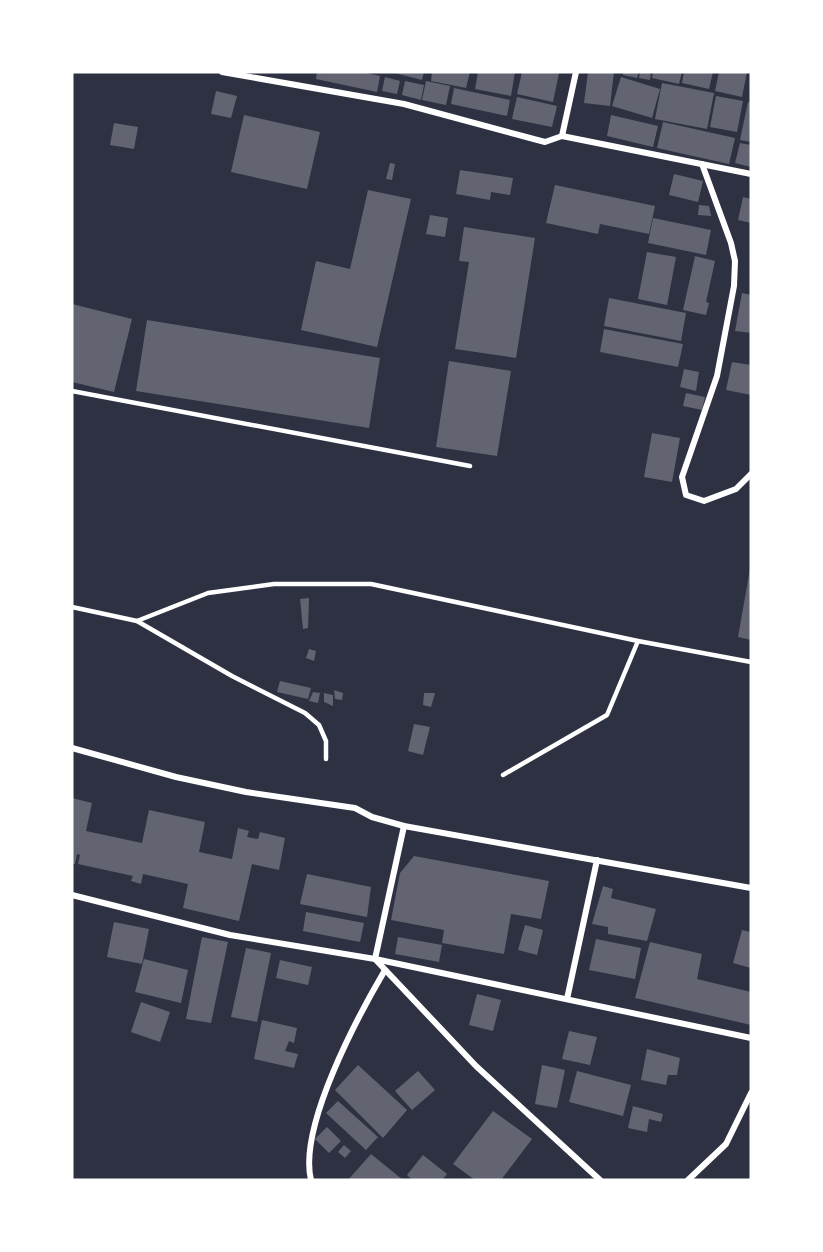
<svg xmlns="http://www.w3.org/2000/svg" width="823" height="1252" font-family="Helvetica,sans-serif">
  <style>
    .building { fill: #626471 }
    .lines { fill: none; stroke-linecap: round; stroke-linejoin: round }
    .service { stroke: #fff; stroke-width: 4.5 }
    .minor { stroke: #fff; stroke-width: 6 }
  </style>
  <rect width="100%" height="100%" fill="#2d3142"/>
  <g class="building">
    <path d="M317,72H362L380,76L377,92L316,79Z"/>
    <path d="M391,72H424L422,80Z"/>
    <path d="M432,72H470L466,88L431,81Z"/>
    <path d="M478,72H515L511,96L475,89Z"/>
    <path d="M522,72L559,73L553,102L517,94Z"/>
    <path d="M588,72H614L610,106L584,103Z"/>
    <path d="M623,72H639L637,78L623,75Z"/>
    <path d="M640,72H651L650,80L639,78Z"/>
    <path d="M653,72H682L679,84L652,78Z"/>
    <path d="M684,72H713L709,89L682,83Z"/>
    <path d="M719,72H747L742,97L715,91Z"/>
    <path d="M385,77L400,81L397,94L382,91Z"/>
    <path d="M621,77L660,89L652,118L612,106Z"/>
    <path d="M405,81L424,85L421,100L402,95Z"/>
    <path d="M426,81L450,86L446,105L422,100Z"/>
    <path d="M662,83L714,93L707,129L655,119Z"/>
    <path d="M454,88L510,100L507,116L451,104Z"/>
    <path d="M216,91L237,96L231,118L211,114Z"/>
    <path d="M716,96L743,101L737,132L710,127Z"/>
    <path d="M517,97L557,106L552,127L512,119Z"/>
    <path d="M748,102H751V142L740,140Z"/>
    <path d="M244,115L320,132L307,189L231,172Z"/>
    <path d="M611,115L658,126L653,147L607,136Z"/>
    <path d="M663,122L735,138L729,164L657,148Z"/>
    <path d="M114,123L138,127L134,149L110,145Z"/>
    <path d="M740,143L751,145V167L735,163Z"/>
    <path d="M390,163L395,164L392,180L386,179Z"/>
    <path d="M460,170L513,178L510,195L491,192L490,200L456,194Z"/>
    <path d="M674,174L703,181L698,202L669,195Z"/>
    <path d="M555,185L655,206L649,234L600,224L598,234L546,223Z"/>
    <path d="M368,190L411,199L377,347L301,330L316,261L350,269Z"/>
    <path d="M743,197L751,199V223L738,220Z"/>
    <path d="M699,205L709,206L711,216L698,215Z"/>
    <path d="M430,215L448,218L445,237L426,234Z"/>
    <path d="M653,218L711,230L706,255L648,243Z"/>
    <path d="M464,227L535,238L516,358L455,349L469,262L459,261Z"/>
    <path d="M647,252L676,257L667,305L638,299Z"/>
    <path d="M695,256L715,261L706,302L709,303L706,315L683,310Z"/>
    <path d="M742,293L751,295V333L735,331Z"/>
    <path d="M609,298L686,313L681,341L604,326Z"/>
    <path d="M72,304L132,319L114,392L72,382Z"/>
    <path d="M147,320L380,358L369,428L136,391Z"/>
    <path d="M604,329L683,344L678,367L600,352Z"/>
    <path d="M449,361L511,371L497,456L436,447Z"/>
    <path d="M732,362L751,365V395L726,390Z"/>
    <path d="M684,369L699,372L696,391L680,387Z"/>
    <path d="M686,393L705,397L702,410L683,406Z"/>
    <path d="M652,433L680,438L672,482L644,477Z"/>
    <path d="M750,569H751V640L738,637Z"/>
    <path d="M309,598L308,628L303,629L300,599Z"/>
    <path d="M309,649L316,651L314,661L306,658Z"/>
    <path d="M280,681L311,688L308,699L277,692Z"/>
    <path d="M334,690L343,693L342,700L335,699Z"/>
    <path d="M313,692L320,693L318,703L309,701Z"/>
    <path d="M324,693L333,695V706L324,702Z"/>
    <path d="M424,693H435L431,707L423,705Z"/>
    <path d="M414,724L430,727L423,755L408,751Z"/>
    <path d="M72,798L92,803L86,831L142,843L149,810L205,822L199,852L232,859L238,828L249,831L247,837L258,839L260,832L285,838L279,870L252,864L239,921L183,908L188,884L143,874L141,884L131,881L133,876L78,864L80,855L77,854L75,864H72Z"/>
    <path d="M414,856L549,881L541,919L511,914L504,954L442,943L444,930L391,920L400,873Z"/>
    <path d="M307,874L371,887L367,917L300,904Z"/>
    <path d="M603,886L613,889L611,898L656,909L647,941L608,934V927L592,924Z"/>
    <path d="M306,912L364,923L360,942L303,931Z"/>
    <path d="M114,922L149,929L142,964L107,957Z"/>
    <path d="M525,925L543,930L537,955L518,950Z"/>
    <path d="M742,930L751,932V968L733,963Z"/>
    <path d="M202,937L228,942L211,1023L186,1019Z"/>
    <path d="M398,937L442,945L439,962L395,954Z"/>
    <path d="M596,939L641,948L635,979L589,970Z"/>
    <path d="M650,942L702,954L697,979L751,992V1025L635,998Z"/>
    <path d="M246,948L271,953L257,1022L231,1017Z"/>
    <path d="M144,959L188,970L181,1003L135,992Z"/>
    <path d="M280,960L312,967L308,985L276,978Z"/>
    <path d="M477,994L501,1000L493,1031L469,1025Z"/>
    <path d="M141,1002L170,1012L160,1042L131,1032Z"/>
    <path d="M262,1020L297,1028L294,1043L289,1041L285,1051L298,1054L294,1068L254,1059Z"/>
    <path d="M569,1031L597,1037L590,1065L562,1059Z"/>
    <path d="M647,1049L680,1058L677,1075H668L666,1085L641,1080Z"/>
    <path d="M358,1065L407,1110L383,1138L335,1090Z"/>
    <path d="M542,1065L565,1070L557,1108L535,1104Z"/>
    <path d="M418,1071L435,1090L412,1110L395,1091Z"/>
    <path d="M577,1071L631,1085L623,1116L569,1102Z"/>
    <path d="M338,1101L378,1137L366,1150L326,1113Z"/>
    <path d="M633,1106L663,1114L661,1122L649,1119L647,1132L628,1128Z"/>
    <path d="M493,1111L532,1139L501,1180H475L453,1164Z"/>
    <path d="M327,1127L341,1141L329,1153L315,1139Z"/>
    <path d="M344,1145L351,1151L345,1158L338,1152Z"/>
    <path d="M371,1154L403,1180H348Z"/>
    <path d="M423,1155L447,1174L442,1180H412L407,1175Z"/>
  </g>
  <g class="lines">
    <g class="service">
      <path d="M72,391L470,466"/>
      <path d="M72,607L137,621L232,676L305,713L319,725L326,741V759"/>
      <path d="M137,621L208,593L274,584H371L638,641L751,662"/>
      <path d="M503,775L607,715L638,641"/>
    </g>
    <g class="minor">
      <path d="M222,72L404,104L545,142L562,136L751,174"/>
      <path d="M562,136L576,72"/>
      <path d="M702,164L731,243L735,261L734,286L717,376L682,477L686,495L704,501L736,489L751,474"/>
      <path d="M72,748L176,777L246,792L355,808L372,817L404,826L751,888"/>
      <path d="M404,826L375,959L476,1066L600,1180"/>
      <path d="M72,895L230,935L375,959L751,1038"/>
      <path d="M567,999L597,860"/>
      <path d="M311,1180C298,1127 358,1016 385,970"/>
      <path d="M688,1180L726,1144L751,1093"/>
    </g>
  </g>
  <rect width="823" height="1252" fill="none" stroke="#ffffff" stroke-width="147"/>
</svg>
